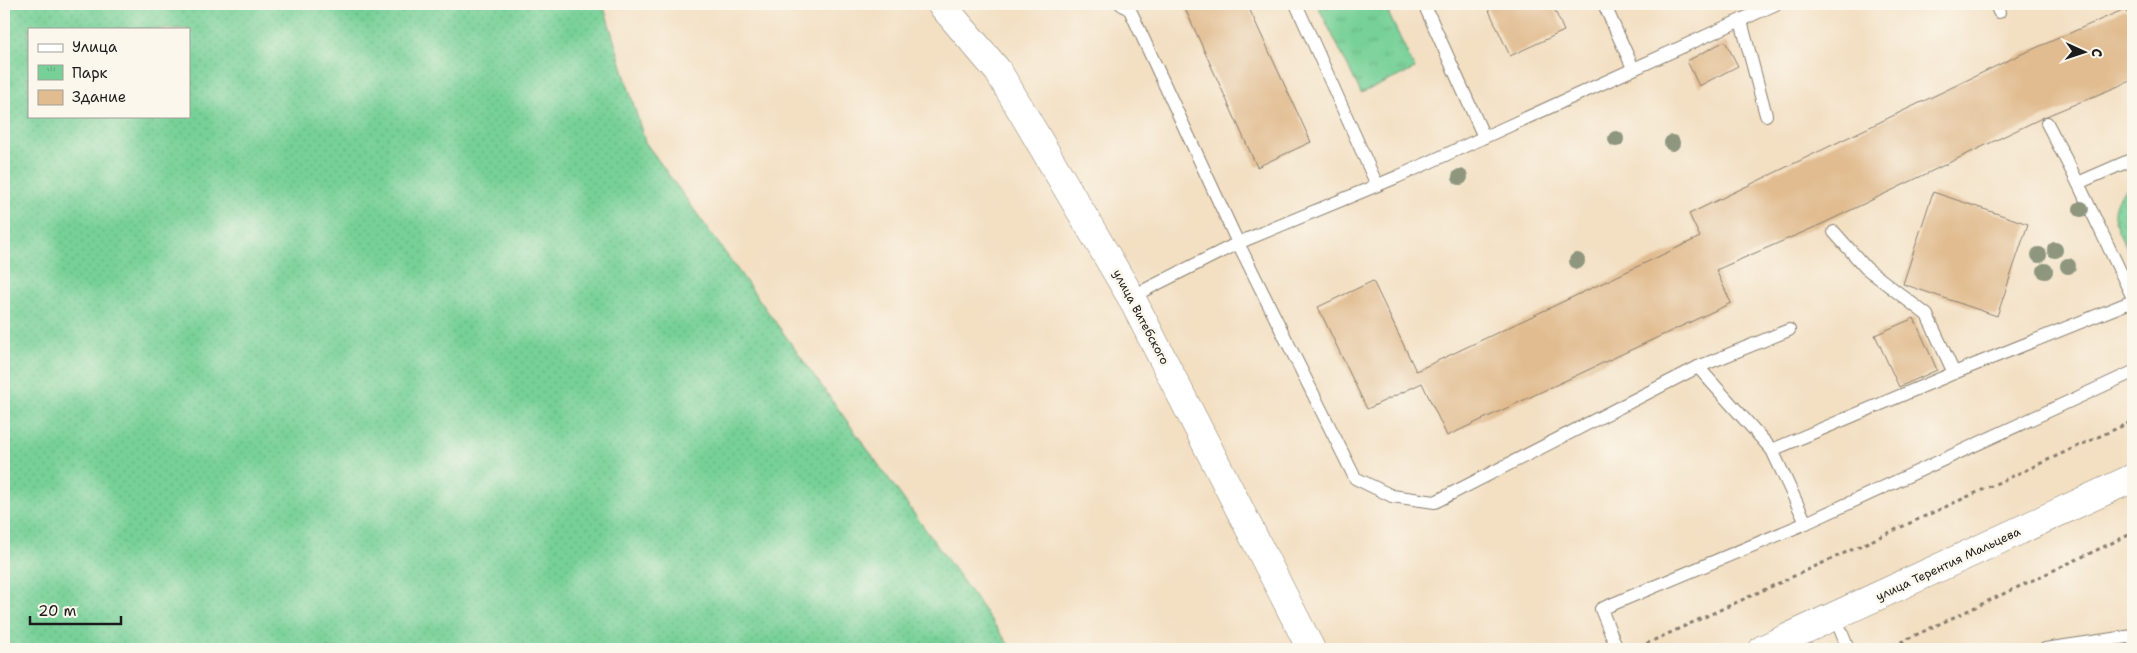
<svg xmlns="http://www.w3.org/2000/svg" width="2137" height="653" font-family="'Shantell Sans',sans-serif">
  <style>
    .grass { fill: url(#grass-dots); stroke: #49765a; fill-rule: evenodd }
    .park { fill: url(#park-tufts); stroke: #49765a }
    .building { fill: #e1bc90 }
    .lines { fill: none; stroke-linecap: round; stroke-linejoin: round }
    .service-casing { stroke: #887e6f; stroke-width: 14 }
    .tertiary-casing { stroke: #887e6f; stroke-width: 29 }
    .path { stroke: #887e6f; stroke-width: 3; stroke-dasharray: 4 4; stroke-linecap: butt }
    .service { stroke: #fff; stroke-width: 12 }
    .tertiary { stroke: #fff; stroke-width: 28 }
    .tree { fill: #8e967e }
    .labels { text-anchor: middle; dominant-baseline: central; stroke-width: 5; stroke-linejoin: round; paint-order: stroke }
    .street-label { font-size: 12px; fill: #1c1c1c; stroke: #fbf7ec }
  </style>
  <defs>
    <pattern id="grass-dots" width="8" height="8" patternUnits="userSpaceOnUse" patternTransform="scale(1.25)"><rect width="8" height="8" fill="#76d097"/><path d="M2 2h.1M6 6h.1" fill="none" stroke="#66b282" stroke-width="1.8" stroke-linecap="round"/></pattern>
    <pattern id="park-tufts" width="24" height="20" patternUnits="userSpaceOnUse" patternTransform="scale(1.25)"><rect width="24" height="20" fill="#76d097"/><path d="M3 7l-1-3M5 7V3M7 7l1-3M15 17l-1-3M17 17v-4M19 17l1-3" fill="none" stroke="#66b282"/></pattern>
  </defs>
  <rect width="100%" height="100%" fill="#fbf7ec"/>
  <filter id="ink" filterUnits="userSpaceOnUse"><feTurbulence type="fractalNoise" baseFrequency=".02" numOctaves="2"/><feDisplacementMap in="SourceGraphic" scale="10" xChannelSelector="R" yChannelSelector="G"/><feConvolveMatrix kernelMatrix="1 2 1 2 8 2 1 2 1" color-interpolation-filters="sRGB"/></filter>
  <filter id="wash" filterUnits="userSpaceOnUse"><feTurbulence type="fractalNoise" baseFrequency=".0096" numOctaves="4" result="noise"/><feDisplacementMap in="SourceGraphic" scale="20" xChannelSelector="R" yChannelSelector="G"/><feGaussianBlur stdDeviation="1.12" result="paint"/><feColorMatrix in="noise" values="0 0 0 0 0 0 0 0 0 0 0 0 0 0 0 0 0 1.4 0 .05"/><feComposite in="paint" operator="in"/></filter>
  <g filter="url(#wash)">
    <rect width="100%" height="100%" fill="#f3dfc2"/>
    <g class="grass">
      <path d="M4,4H603L645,142L1012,649H4ZM29,29H189V116H29Z"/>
      <path d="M2133,183V260C2118,229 2099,209 2133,183Z"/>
    </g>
    <path class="park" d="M1317,4H1384L1415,69L1361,93Z"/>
    <g id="blocks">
      <g class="building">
        <path d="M1183,4H1247L1311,142L1257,167Z"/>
        <path d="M1486,4H1552L1564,31L1510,56Z"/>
        <path d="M2125,9L2133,20V80L2044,117L1822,224L1716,270L1731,303L1447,436L1422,383L1367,409L1318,307L1373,281L1416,371L1700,237L1689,214L2015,57Z"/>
        <path d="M1725,41L1738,66L1699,86L1687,61Z"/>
        <path d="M1933,192L2028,224L1997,316L1903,284Z"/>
        <path d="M1914,318L1937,370L1899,387L1875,335Z"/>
      </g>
    </g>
  </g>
  <g filter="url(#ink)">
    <use href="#blocks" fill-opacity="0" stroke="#887e6f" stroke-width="1"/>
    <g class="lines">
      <g class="service-casing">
        <g id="service">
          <path d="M1121,4L1130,10L1238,243L1131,297"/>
          <path d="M1296,4L1377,185"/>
          <path d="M1424,4L1484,137"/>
          <path d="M1604,4L1633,68"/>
          <path d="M1776,4L1397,177L1238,243L1355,478L1392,496L1435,502L1698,367L1789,330"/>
          <path d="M1996,4L1999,12"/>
          <path d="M1741,21L1766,115"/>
          <path d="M2047,123L2078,183"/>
          <path d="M2133,159L2078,183L2133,298"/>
          <path d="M1834,232L1866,268L1927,315L1954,373L2133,301"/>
          <path d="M1698,367L1772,450L1954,373"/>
          <path d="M1772,450L1806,523"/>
          <path d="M1835,616L1848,649"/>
          <path d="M1617,649L1601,609L1806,523L2133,372"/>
          <path d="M2045,649L2133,636"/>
        </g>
      </g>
      <g class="tertiary-casing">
        <g id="tertiary">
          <path d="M941,4L998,71L1131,297L1311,649"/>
          <path d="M1763,649L2133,478"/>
        </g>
      </g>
      <g class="path">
        <path d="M1639,647L2133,421"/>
        <path d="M1886,649L2133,533"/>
      </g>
      <use href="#service" class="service"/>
      <use href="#tertiary" class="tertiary"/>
    </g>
    <g class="tree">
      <circle cx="1616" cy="139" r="8"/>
      <circle cx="1672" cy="143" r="8"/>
      <circle cx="1460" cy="177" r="8"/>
      <circle cx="2081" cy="209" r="8"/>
      <circle cx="2055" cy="250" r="8"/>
      <circle cx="2039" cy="255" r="8"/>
      <circle cx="1577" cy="261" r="8"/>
      <circle cx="2068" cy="266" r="8"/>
      <circle cx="2045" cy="271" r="8"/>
    </g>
  </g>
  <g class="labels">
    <g class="street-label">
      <text transform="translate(1141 317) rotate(62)">улица Витебского</text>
      <text transform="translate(1948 564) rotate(-25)">улица Терентия Мальцева</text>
    </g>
  </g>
  <rect width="2137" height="653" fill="none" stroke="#fbf7ec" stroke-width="20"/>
  <rect x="28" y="28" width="162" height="90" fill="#fbf7ec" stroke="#a29f99"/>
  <rect x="38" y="44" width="25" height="8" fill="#ffffff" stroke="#a29f99"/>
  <text x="72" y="52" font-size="15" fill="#1c1c1c">Улица</text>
  <rect x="38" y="65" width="25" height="15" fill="url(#park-tufts)" stroke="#a29f99"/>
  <text x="72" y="78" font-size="15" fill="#1c1c1c">Парк</text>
  <rect x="38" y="90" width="25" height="15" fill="#e1bc90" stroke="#a29f99"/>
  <text x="72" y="102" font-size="15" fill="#1c1c1c">Здание</text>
  <g transform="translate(2084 52) rotate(93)" stroke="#fbf7ec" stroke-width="4" paint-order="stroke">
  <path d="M0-4L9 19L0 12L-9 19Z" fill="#1c1c1c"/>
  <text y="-8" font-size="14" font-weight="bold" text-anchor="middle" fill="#1c1c1c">С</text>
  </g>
  <path d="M30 616v8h91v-8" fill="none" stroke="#1c1c1c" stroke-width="2.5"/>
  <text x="38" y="616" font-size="15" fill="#1c1c1c" stroke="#fbf7ec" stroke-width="4" paint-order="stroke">20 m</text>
</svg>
